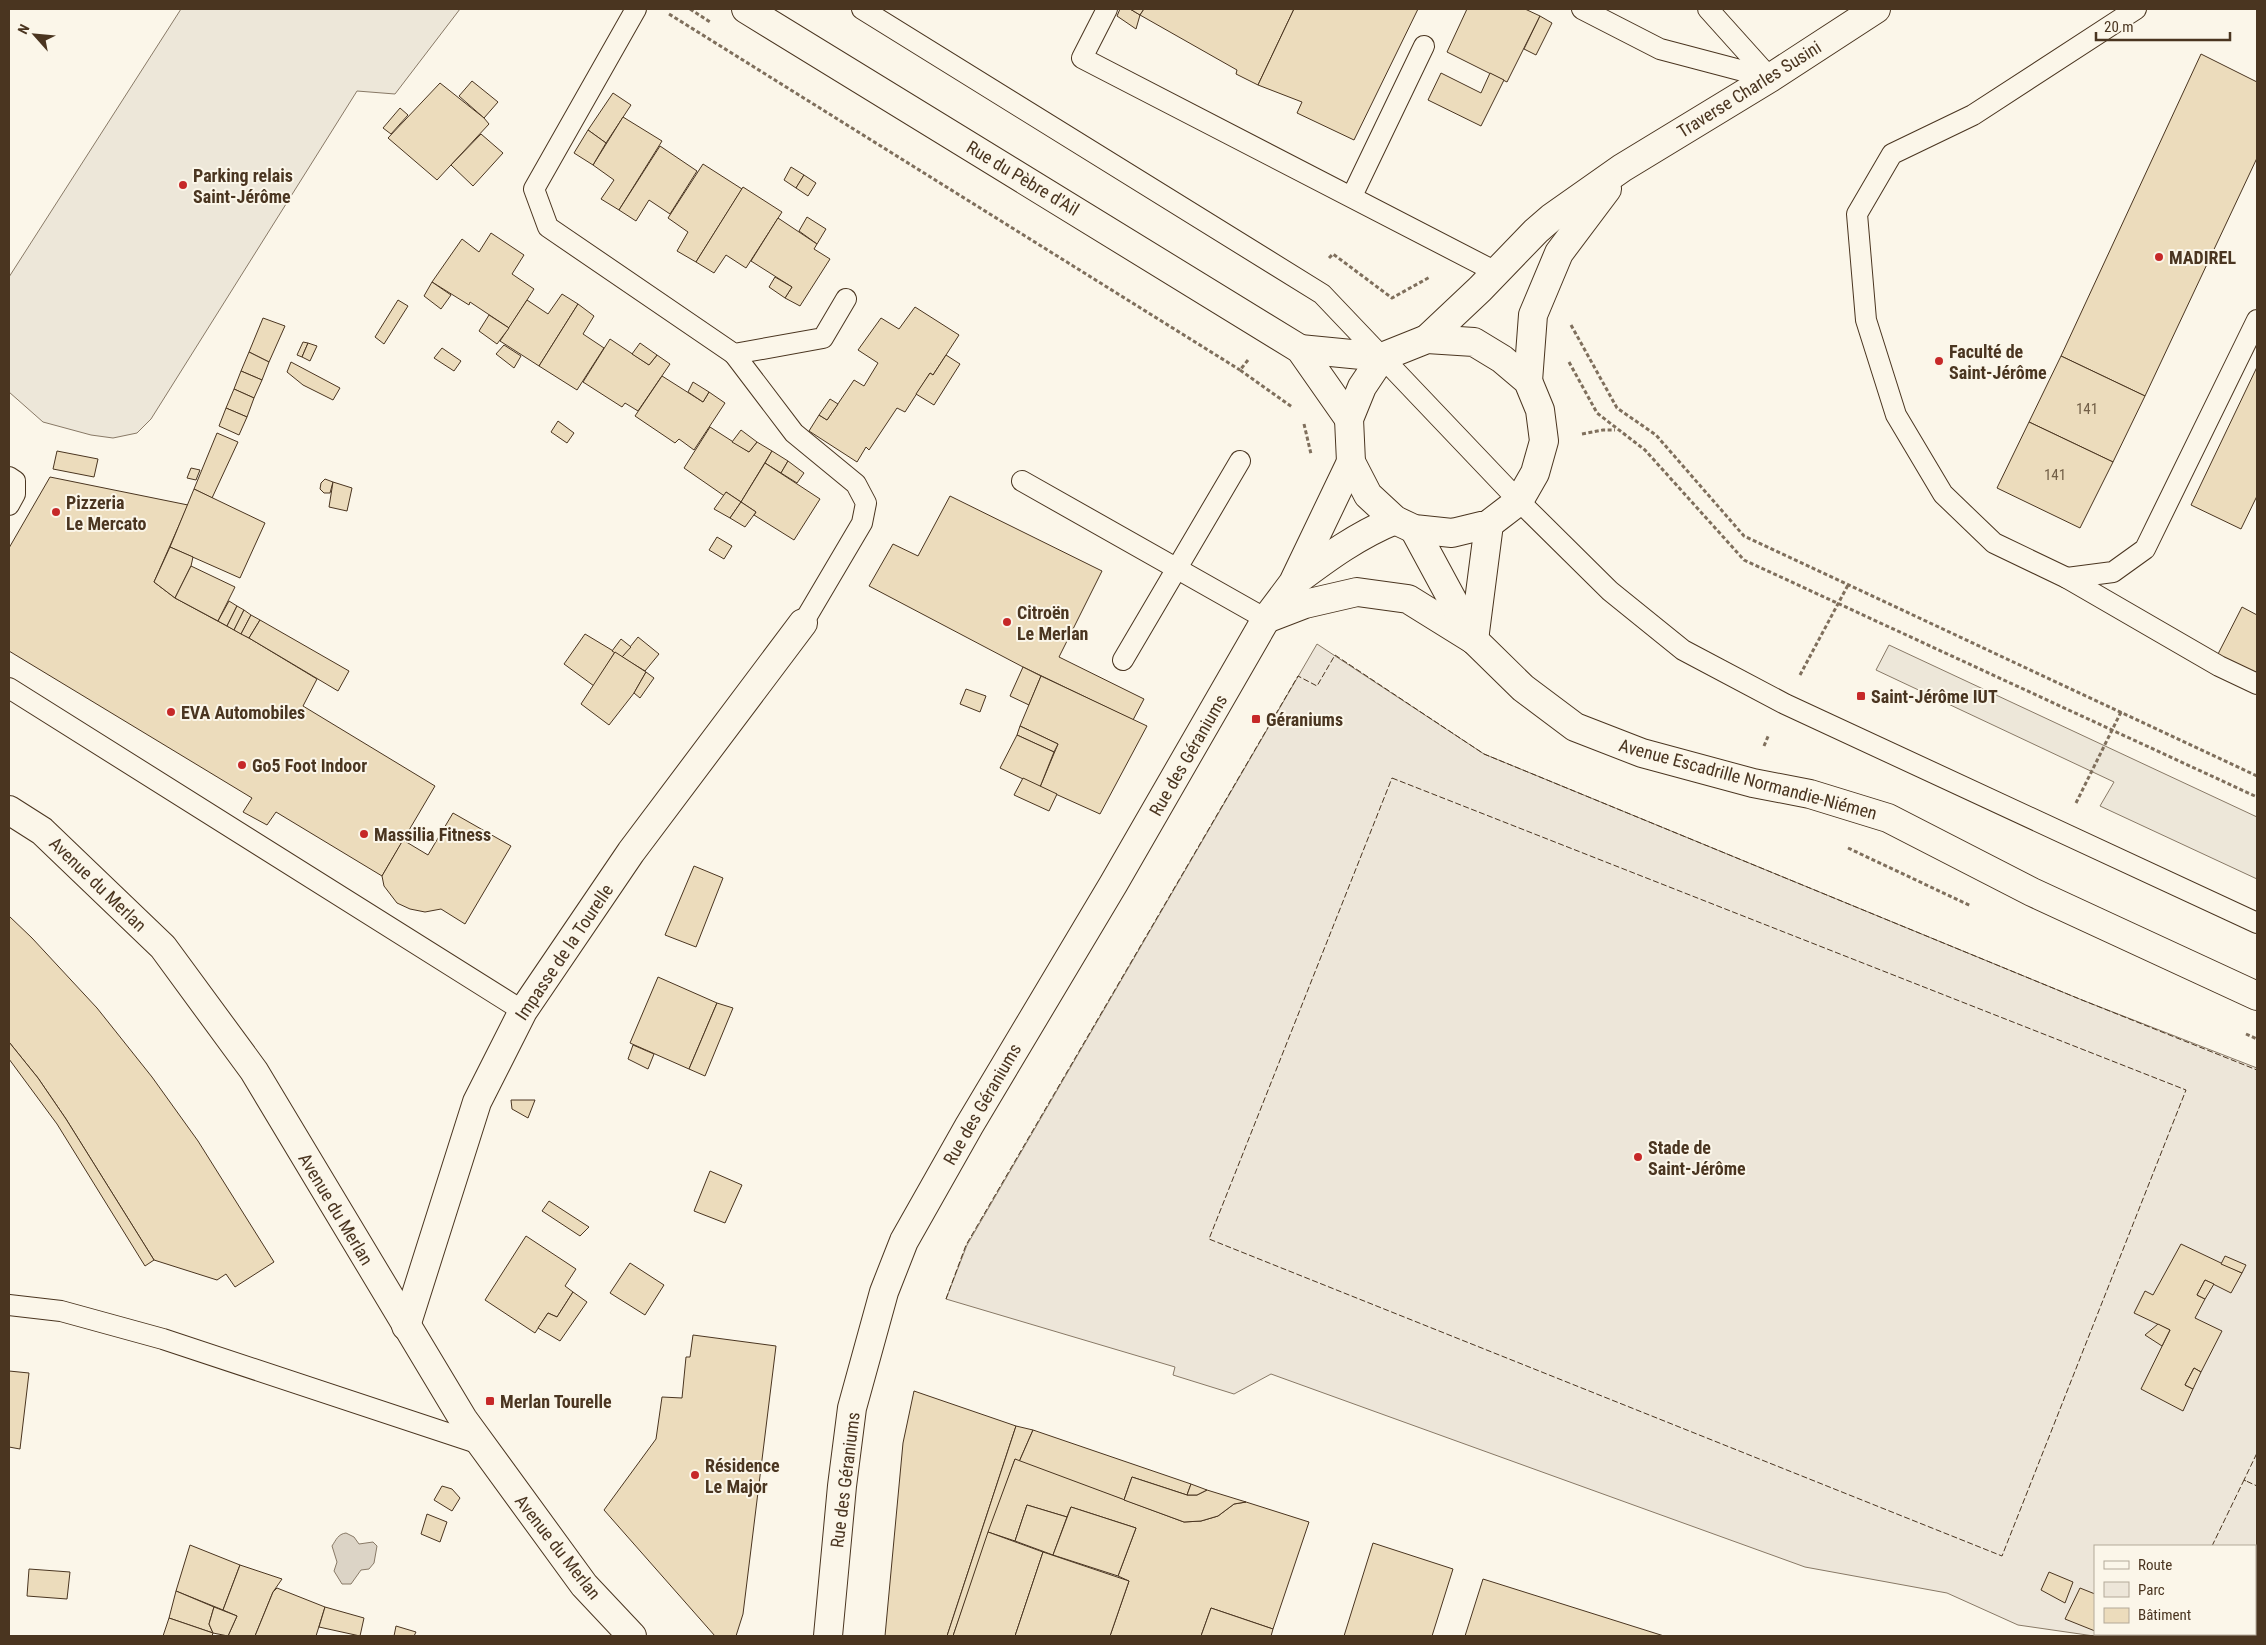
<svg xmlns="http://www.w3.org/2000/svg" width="2266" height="1645" font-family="'Roboto Condensed',sans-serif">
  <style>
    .green { fill: #ede6d9; stroke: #887966; fill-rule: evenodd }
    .parking { fill: #ede7d9; stroke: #887966 }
    .water { fill: #dcd4c6; stroke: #887966 }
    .building { fill: #ecdcbc; stroke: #4a3520 }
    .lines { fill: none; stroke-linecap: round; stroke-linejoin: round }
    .service-casing { stroke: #4a3520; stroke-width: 22 }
    .minor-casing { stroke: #4a3520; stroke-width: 30 }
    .tertiary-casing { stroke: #4a3520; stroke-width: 30 }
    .path { stroke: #7f6f5c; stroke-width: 3; stroke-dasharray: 4 2.5; stroke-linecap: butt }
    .service { stroke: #fbf6e9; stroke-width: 20 }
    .minor { stroke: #fbf6e9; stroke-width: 28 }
    .tertiary { stroke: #fbf6e9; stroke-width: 28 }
    .fence { stroke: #4a3520; stroke-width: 1; stroke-dasharray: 6 2.5; stroke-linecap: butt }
    .poi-dot { fill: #c62828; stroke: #fbf6e9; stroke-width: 2 }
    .labels { text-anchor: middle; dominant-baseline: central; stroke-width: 4; stroke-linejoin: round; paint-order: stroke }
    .number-label { font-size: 15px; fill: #725f47 }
    .street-label { font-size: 18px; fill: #4a3520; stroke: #fbf6e9 }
    .poi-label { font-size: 18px; font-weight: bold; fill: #4a3520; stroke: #fbf6e9; text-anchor: start }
  </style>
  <rect width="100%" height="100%" fill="#fbf6e9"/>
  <path class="green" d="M1317,644L1484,754L2082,1000L2257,1068V1636H2094L2018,1625L1947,1593L1805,1567L1271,1374L1234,1394L1173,1375L1175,1367L946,1299L967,1245ZM2095,1546H2255V1634H2095Z"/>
  <g class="parking">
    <path d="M181,9H460L395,94L357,91L151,419L137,433L113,438L91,435L43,422L9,392V277Z"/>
    <path d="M1889,645L2257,817V879L2100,806L2114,782L1876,670Z"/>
  </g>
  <path class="water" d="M346,1533L354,1537L359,1544L373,1542L377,1546L374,1563L369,1569L361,1570L351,1584H342L334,1571L337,1562L332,1546C336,1540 338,1534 346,1533Z"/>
  <g class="building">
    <path d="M1120,9H1130L1140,15L1136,29L1117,16Z"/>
    <path d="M1130,9H1144L1140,15Z"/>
    <path d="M1144,9H1294L1258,85L1236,74L1237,70L1140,15Z"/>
    <path d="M1294,9H1418L1354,140L1297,113L1302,102L1258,85Z"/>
    <path d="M1467,9H1525L1540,16L1507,82L1447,52Z"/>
    <path d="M1540,16L1552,23L1536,55L1524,49Z"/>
    <path d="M2201,54L2257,82V158L2145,396L2061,356Z"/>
    <path d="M1441,73L1481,93L1490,73L1504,80L1481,126L1428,100Z"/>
    <path d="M472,81L498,102L484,118L459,96Z"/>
    <path d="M440,83L484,118L489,124L437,180L388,138Z"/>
    <path d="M613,93L631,105L606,143L588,130Z"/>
    <path d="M400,108L408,115L391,134L383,128Z"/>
    <path d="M623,117L662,141L619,210L601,199L614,180L593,165Z"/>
    <path d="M588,130L606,143L593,165L574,153Z"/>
    <path d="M481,134L503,153L473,186L451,165Z"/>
    <path d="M660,146L697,171L670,214L649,200L636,221L619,210Z"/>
    <path d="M703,164L742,189L696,262L677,251L688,232L668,218Z"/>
    <path d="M791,167L804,175L796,188L784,180Z"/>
    <path d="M804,175L816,183L808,196L796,188Z"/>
    <path d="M743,187L782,212L746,268L726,255L714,273L696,262Z"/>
    <path d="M807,217L826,229L817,244L799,231Z"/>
    <path d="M778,218L817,244L814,249L830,259L800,306L785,298L792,287L751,261Z"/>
    <path d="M491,233L524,255L512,274L534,289L509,328L470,302L469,305L432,282L462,239L479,252Z"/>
    <path d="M775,277L792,287L785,298L769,287Z"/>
    <path d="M432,282L451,295L441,309L424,296Z"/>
    <path d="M562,294L578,304L539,366L500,341L527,300L548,314Z"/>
    <path d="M398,300L408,306L384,344L375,337Z"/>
    <path d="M578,304L594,316L583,334L604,348L577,390L539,366Z"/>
    <path d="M915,307L959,335L933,375L930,373L905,412L897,408L869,450L866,447L857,462L809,431L819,415L827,420L854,380L864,386L878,363L858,350L881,318L899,329Z"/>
    <path d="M489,315L509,328L497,344L479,331Z"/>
    <path d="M263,318L285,326L269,362L249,352Z"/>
    <path d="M610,339L649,365L657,355L670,364L638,411L625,403L622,407L583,382Z"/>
    <path d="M303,342L308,343L302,357L297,355Z"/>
    <path d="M308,343L317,346L310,361L302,357Z"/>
    <path d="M640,343L657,355L649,365L632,354Z"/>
    <path d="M504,345L521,356L514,368L496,354Z"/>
    <path d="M442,348L461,361L454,371L434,358Z"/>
    <path d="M249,352L269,362L262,380L241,371Z"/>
    <path d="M946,355L960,364L934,405L916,394L930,373L933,375Z"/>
    <path d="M2061,356L2145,396L2113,462L2029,422Z"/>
    <path d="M291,362L340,388L333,400L303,385L287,372Z"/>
    <path d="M2257,367V496L2241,529L2191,505Z"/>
    <path d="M241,371L262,380L254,398L234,389Z"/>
    <path d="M662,376L703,402L709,392L725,403L694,450L679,439L675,443L635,416Z"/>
    <path d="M693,382L709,392L703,402L688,392Z"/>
    <path d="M234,389L254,398L247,417L226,408Z"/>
    <path d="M830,399L838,404L827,420L819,415Z"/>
    <path d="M226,408L247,417L239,435L219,426Z"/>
    <path d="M558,421L574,433L567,443L551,432Z"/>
    <path d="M2029,422L2113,462L2080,528L1997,488Z"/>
    <path d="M710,427L749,452L757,442L772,451L741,502L726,492L725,496L723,495L684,468Z"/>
    <path d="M741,430L757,442L749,452L732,442Z"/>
    <path d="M217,433L238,442L212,498L194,489Z"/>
    <path d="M57,451L98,459L94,477L53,469Z"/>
    <path d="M772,451L788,461L781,473L765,463Z"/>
    <path d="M788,461L804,473L797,483L781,473Z"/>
    <path d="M765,463L820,499L794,540L754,515L756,512L741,502Z"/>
    <path d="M191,468L200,470L196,480L187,478Z"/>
    <path d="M50,477L188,505L154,582L175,598L249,638L317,679L303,706L435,786L382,876L276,812L267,825L243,812L252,798L9,651V548Z"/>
    <path d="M325,479L333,482L330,493H324L320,489L321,483Z"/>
    <path d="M333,482L352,488L347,511L329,507Z"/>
    <path d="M194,489L265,523L240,578L170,547Z"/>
    <path d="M726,492L741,502L730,518L714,509Z"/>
    <path d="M950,496L1102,571L1059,657L1144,699L1133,720L1023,667L869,586L893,544L918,556Z"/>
    <path d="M741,502L756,512L745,527L730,518Z"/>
    <path d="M717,537L732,546L724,559L709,550Z"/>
    <path d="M170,547L193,557L191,566L175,598L154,582Z"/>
    <path d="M191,566L235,587L218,621L175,598Z"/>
    <path d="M229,601L237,606L227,626L218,621Z"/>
    <path d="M237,606L244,610L234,630L227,626Z"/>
    <path d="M2242,607L2257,615V675L2217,656Z"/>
    <path d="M244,610L251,615L241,634L234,630Z"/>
    <path d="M251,615L260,620L249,638L241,634Z"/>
    <path d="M260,620L349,671L338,691L249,638Z"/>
    <path d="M585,634L615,652L594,686L564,664Z"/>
    <path d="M638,637L659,654L645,671L622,657Z"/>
    <path d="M621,639L631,647L622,657L612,651Z"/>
    <path d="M615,652L646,672L634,693L609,725L581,704Z"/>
    <path d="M1023,667L1041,676L1029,705L1010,696Z"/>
    <path d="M646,672L654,678L640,698L634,693Z"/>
    <path d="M1041,676L1147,726L1100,814L1040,787L1058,744L1020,726Z"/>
    <path d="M966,689L986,696L980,712L960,704Z"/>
    <path d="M1020,726L1058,744L1054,752L1017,735Z"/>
    <path d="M1017,735L1054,752L1040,787L1000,768Z"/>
    <path d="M1023,778L1057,794L1049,811L1014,795Z"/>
    <path d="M453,813L511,846L465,924L441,909L425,912L410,909L397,903L384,886L382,876L403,840L428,855Z"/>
    <path d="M694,866L723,878L696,947L665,935Z"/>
    <path d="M9,916L32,938L97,1008L152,1077L198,1141L274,1262L235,1287L226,1274L217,1280L154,1260L66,1119L38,1078L9,1042Z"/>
    <path d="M658,977L717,1003L689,1069L630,1043Z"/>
    <path d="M717,1003L733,1008L705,1076L689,1069Z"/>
    <path d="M9,1042L38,1078L66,1119L154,1260L145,1266L57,1124L9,1059Z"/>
    <path d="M633,1045L654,1054L648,1069L628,1059Z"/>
    <path d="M511,1100H535L528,1118L512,1109Z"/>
    <path d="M710,1171L742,1185L725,1223L694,1211Z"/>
    <path d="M549,1201L589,1227L580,1236L542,1211Z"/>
    <path d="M526,1236L576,1269L565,1286L573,1292L557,1317L548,1313L535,1333L485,1300Z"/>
    <path d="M2181,1244L2242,1273L2231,1293L2205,1280L2197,1295L2205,1299L2195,1318L2222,1331L2201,1372L2194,1368L2185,1385L2193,1389L2183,1411L2141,1389L2170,1330L2134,1313L2145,1291L2153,1295Z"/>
    <path d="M2225,1256L2246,1265L2242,1273L2221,1264Z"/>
    <path d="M630,1263L664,1285L645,1315L610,1293Z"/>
    <path d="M2205,1280L2214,1284L2205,1299L2197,1295Z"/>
    <path d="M573,1292L587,1302L560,1341L538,1328L548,1313L557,1317Z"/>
    <path d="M2158,1324L2170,1330L2162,1346L2145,1335Z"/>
    <path d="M693,1335L776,1346L743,1614L736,1636H715L604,1510L656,1439L662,1397L682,1398L686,1357H690Z"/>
    <path d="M2194,1368L2201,1372L2193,1389L2185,1385Z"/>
    <path d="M9,1371L29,1373L20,1449L9,1447Z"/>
    <path d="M914,1391L1016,1426L947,1636H885L903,1443Z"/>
    <path d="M1016,1426L1033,1430L1019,1462L1015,1459L953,1636H947Z"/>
    <path d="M1033,1430L1191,1484L1187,1495L1132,1477L1124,1500L1019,1462Z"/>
    <path d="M1015,1459L1184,1522L1201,1521L1218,1516L1234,1504L1246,1502L1309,1522L1273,1629L1211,1608L1201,1636H1110L1129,1581L1118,1576L1136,1528L1071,1507L1067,1517L1027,1505L1015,1541L988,1532Z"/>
    <path d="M1132,1477L1187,1495H1197L1207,1490L1246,1502L1234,1504L1218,1516L1201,1521L1184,1522L1124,1500Z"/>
    <path d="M1191,1484L1207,1490L1197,1495H1187Z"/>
    <path d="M442,1486L452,1489L460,1498L452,1511L434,1500Z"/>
    <path d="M1027,1505L1067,1517L1053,1555L1015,1541Z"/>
    <path d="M1071,1507L1136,1528L1118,1576L1053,1555Z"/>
    <path d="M427,1514L447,1522L440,1542L421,1534Z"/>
    <path d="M988,1532L1043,1552L1015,1636H953Z"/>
    <path d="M1373,1543L1453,1569L1432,1636H1344Z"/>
    <path d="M190,1545L240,1565L223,1610L176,1591Z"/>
    <path d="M1043,1552L1129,1581L1110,1636H1015Z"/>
    <path d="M240,1565L282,1579L273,1592L255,1636H228L237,1616L223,1610Z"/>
    <path d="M29,1569L70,1572L67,1599L27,1596Z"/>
    <path d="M2049,1572L2073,1582L2065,1603L2041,1590Z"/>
    <path d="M1483,1579L1664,1636H1465Z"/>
    <path d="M277,1588L325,1607L316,1636H255L273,1592Z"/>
    <path d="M2080,1588L2095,1594V1631L2065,1619Z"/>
    <path d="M176,1591L214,1607L209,1624L213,1633L169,1618Z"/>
    <path d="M214,1607L237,1616L228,1636L213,1633L209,1624Z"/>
    <path d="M325,1607L364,1618L360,1636L319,1627Z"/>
    <path d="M1211,1608L1273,1629L1271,1636H1201Z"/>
    <path d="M169,1618L213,1633L212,1636H163Z"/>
    <path d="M396,1626L416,1632L414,1636H394Z"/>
  </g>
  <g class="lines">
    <g class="service-casing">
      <g id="service">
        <path d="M636,9L534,189L548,227L734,354L823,338L846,299"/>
        <path d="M862,9L1322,294L1519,501L1610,591L1683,650L1785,704L2257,923"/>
        <path d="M1107,9L1082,58L1496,272"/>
        <path d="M1582,9L1660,49L1770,78"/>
        <path d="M1708,9L1770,78"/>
        <path d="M1352,196L1424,46"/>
        <path d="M2257,320L2145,549L2113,572L2067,578L2219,666L2257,684"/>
        <path d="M734,354L794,433L856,484L866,503L862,523L803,623"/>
        <path d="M9,477L15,481V494L9,505"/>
        <path d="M1022,481L1266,619"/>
        <path d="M2067,578L1994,543L1943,494L1896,415L1866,320L1857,214L1892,154L1973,115L2136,9"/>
        <path d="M1123,660L1240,461"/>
        <path d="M9,688L523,1011"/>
        <path d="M9,1305L61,1311L163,1339L480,1444"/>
      </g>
    </g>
    <g class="minor-casing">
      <g id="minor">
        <path d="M746,9L1300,349L1349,419"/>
        <path d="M1300,349L1382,357"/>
        <path d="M1296,581C1328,557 1358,535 1395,520"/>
        <path d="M1266,619L1305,604L1357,592L1408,599L1474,640"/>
        <path d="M9,810L42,831L163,947L254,1071L463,1419L584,1585L632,1636"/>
        <path d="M406,1326L477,1102L523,1011L631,852L803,623"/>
        <path d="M828,1636L842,1486L852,1408L884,1292L904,1241L969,1126L1114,883L1266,619L1293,583L1351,462"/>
      </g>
    </g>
    <g class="tertiary-casing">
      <g id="tertiary">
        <path d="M1427,339L1474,342L1502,359L1528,381L1540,410L1544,441L1535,473L1519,501L1489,524L1452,533L1414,529L1395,520L1368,495L1351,462L1349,419L1362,387L1382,357Z"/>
        <path d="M1427,339L1480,289L1536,231L1551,218L1622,168L1770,78L1876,9"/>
        <path d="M1528,381L1533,315L1559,253L1607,189"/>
        <path d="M1414,529L1474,640L1523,688L1575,727L1642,753L1753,783L1810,794L1888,818L2032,892L2257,996"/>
        <path d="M1474,640L1489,524"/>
      </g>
    </g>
    <g class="path">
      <path d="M690,9L710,22"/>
      <path d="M669,14L1240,370"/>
      <path d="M1329,258L1333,254L1392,298L1430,277"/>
      <path d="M1571,325L1617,408L1656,435L1744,536L2257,776"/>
      <path d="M1248,360L1240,370L1292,407"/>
      <path d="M1569,362L1597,413L1645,450L1744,560L2257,797"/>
      <path d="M1304,424L1311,454"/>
      <path d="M1582,434L1603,430H1615"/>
      <path d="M1800,675L1848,585"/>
      <path d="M1764,746L1769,734"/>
      <path d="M2076,803L2121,712"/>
      <path d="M1848,848L1971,906"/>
      <path d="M2246,1034L2257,1039"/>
    </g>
    <use href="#service" class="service"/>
    <use href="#minor" class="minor"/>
    <use href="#tertiary" class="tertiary"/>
    <g class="fence">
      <path d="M1392,778L2186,1090L2002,1556L1209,1239Z"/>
      <path d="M946,1299L966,1245L1298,676L1317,686L1335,655L1484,754L2082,1000L2257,1070"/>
      <path d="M2246,1481L2244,1480L2257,1453"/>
      <path d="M2212,1546L2244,1480L2257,1486"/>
      <path d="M2255,1625L2257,1626"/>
    </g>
  </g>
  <g class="poi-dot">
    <circle cx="183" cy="185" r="5"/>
    <circle cx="2159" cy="257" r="5"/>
    <circle cx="1939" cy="361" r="5"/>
    <circle cx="56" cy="512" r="5"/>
    <circle cx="1007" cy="622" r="5"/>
    <rect x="1856" y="691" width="10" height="10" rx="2.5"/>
    <circle cx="171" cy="712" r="5"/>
    <rect x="1251" y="714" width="10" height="10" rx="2.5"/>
    <circle cx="242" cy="765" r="5"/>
    <circle cx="364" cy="834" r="5"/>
    <circle cx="1638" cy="1157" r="5"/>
    <rect x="485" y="1396" width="10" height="10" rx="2.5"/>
    <circle cx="695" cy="1475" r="5"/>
  </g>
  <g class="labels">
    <g class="number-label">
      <text x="2087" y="409">141</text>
      <text x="2055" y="475">141</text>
    </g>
    <g class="street-label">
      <text transform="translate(1749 89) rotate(-32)">Traverse Charles Susini</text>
      <text transform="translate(1023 178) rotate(31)">Rue du Pèbre d'Ail</text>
      <text transform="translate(1188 755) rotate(-60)">Rue des Géraniums</text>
      <text transform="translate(1748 779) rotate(15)">Avenue Escadrille Normandie-Niémen</text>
      <text transform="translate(98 884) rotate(44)">Avenue du Merlan</text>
      <text transform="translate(564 952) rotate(-56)">Impasse de la Tourelle</text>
      <text transform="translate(982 1104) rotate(-60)">Rue des Géraniums</text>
      <text transform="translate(336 1209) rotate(59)">Avenue du Merlan</text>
      <text transform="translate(845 1480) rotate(-83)">Rue des Géraniums</text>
      <text transform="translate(558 1547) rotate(52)">Avenue du Merlan</text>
    </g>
    <g class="poi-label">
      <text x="193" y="175">Parking relais<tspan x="193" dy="21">Saint-Jérôme</tspan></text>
      <text x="2169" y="257">MADIREL</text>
      <text x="1949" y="351">Faculté de<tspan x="1949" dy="21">Saint-Jérôme</tspan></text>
      <text x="66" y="502">Pizzeria<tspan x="66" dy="21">Le Mercato</tspan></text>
      <text x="1017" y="612">Citroën<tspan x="1017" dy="21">Le Merlan</tspan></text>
      <text x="1871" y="696">Saint-Jérôme IUT</text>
      <text x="181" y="712">EVA Automobiles</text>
      <text x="1266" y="719">Géraniums</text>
      <text x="252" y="765">Go5 Foot Indoor</text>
      <text x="374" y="834">Massilia Fitness</text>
      <text x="1648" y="1147">Stade de<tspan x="1648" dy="21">Saint-Jérôme</tspan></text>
      <text x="500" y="1401">Merlan Tourelle</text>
      <text x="705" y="1465">Résidence<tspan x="705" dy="21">Le Major</tspan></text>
    </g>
  </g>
  <rect width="2266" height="1645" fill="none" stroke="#4a3520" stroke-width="20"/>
  <rect x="2094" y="1545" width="162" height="90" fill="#fbf6e9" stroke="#b4a999"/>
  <rect x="2104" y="1561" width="25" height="8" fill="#fbf6e9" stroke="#b4a999"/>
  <text x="2138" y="1570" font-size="15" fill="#4a3520">Route</text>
  <rect x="2104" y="1582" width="25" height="15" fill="#ede6d9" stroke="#b4a999"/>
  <text x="2138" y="1595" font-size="15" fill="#4a3520">Parc</text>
  <rect x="2104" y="1608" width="25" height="15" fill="#ecdcbc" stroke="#b4a999"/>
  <text x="2138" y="1620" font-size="15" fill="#4a3520">Bâtiment</text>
  <g transform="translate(35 35) rotate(297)" stroke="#fbf6e9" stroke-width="4" paint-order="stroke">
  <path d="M0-4L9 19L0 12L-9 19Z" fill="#4a3520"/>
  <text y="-8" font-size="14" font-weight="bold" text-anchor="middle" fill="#4a3520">N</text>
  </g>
  <path d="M2096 32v8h134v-8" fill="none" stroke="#4a3520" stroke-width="2.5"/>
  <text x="2104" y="32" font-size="15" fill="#4a3520" stroke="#fbf6e9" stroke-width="4" paint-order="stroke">20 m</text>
</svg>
